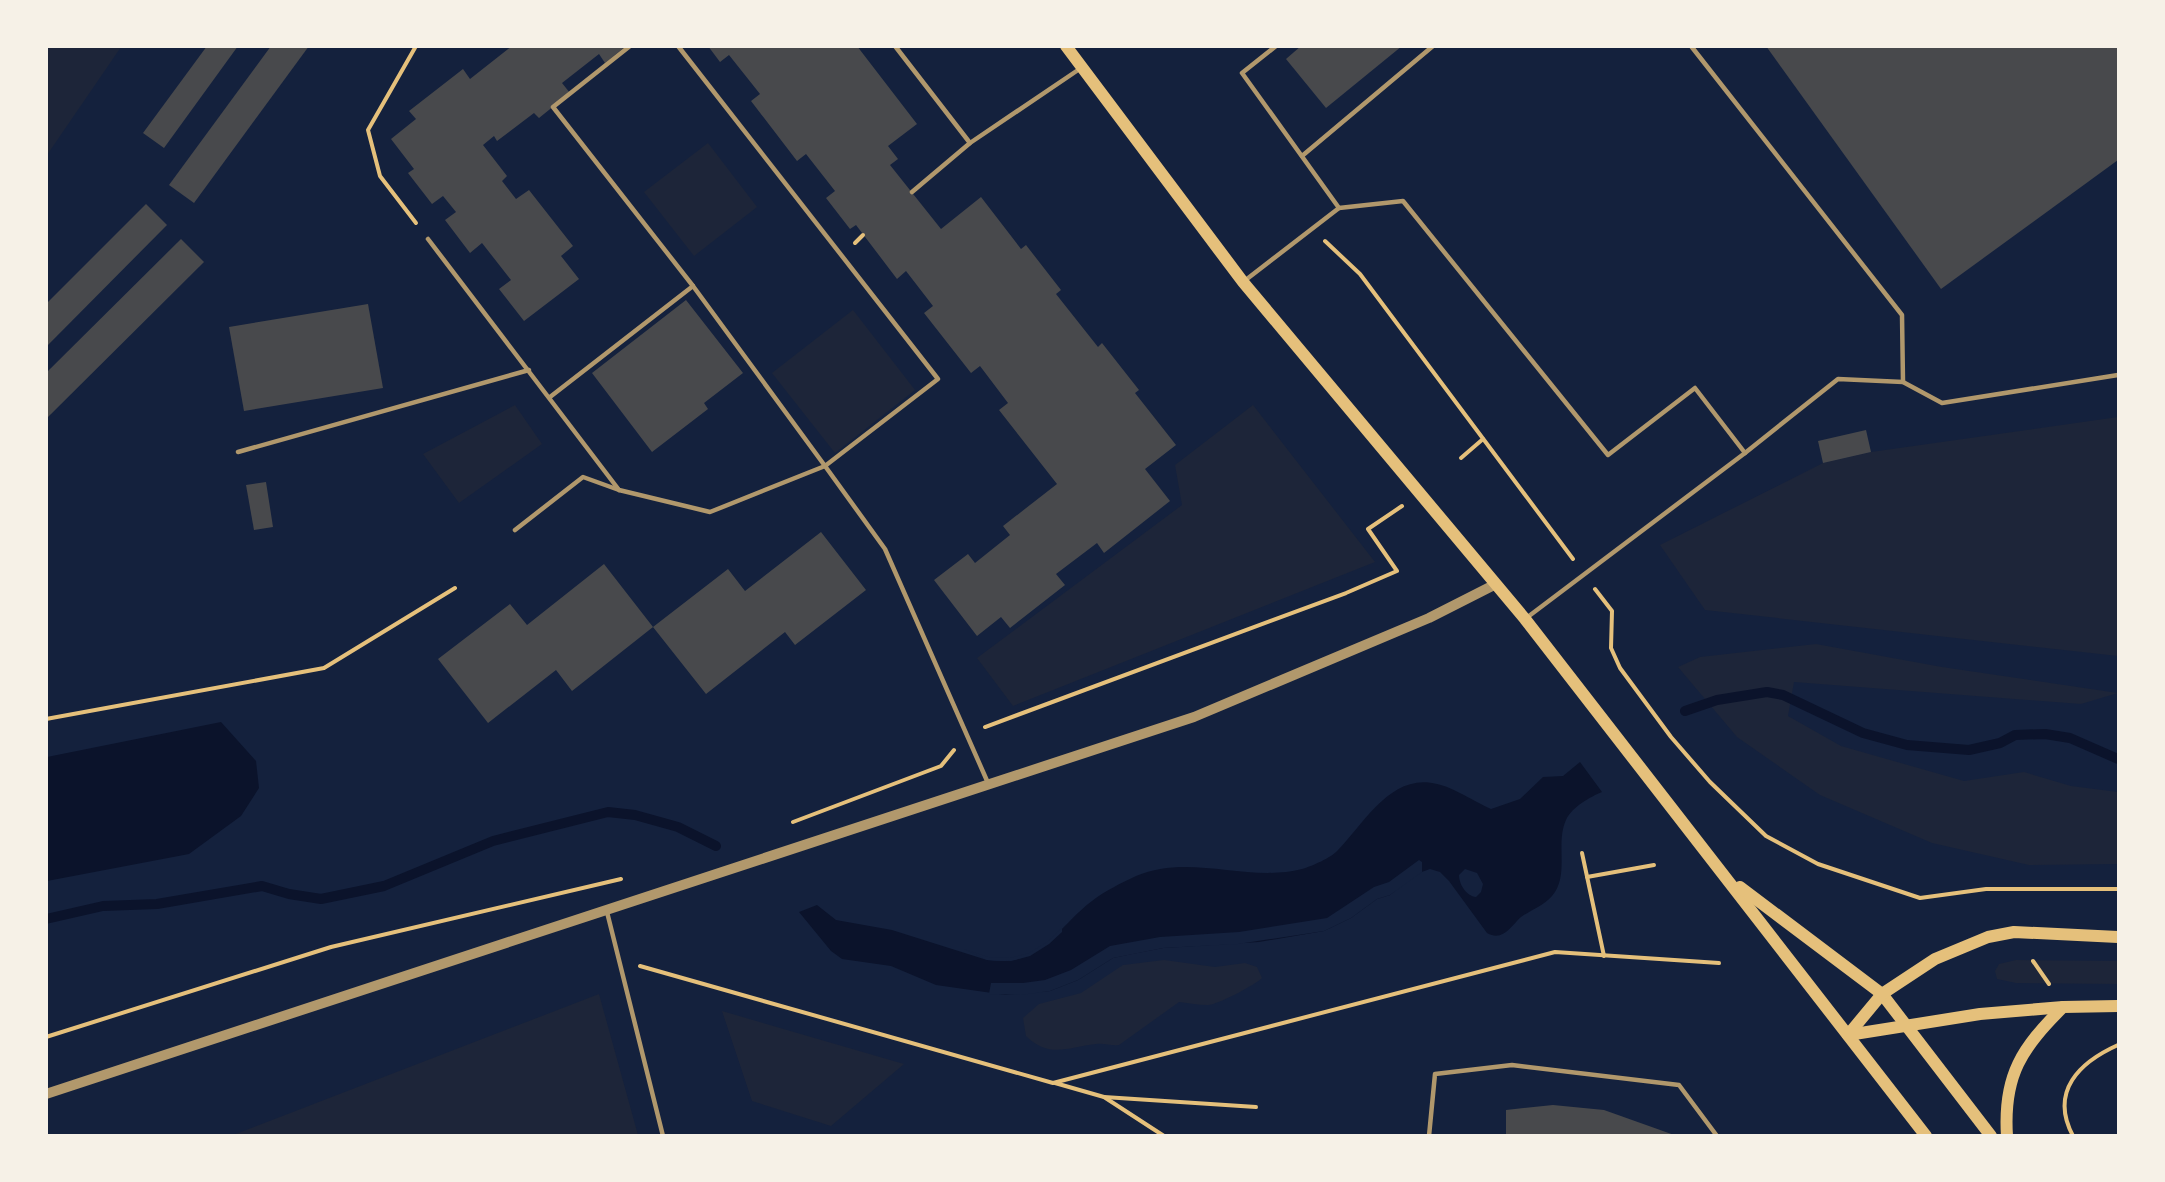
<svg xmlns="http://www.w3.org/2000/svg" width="2165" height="1182" font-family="'PT Sans Narrow',sans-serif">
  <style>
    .green { fill: #1d2539 }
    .water { fill: #0b132b; fill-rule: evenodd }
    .pier { fill: #14213d }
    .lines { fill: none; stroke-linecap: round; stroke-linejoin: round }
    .stream { stroke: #0b132b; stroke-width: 10 }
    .building { fill: #48494c }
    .path { stroke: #e5c07b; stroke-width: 4 }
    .service { stroke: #b1986c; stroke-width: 4.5 }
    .tertiary { stroke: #b1986c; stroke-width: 10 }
    .secondary { stroke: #e5c07b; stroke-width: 12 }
  </style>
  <rect width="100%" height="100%" fill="#14213d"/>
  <g class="green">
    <path d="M47,46L121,47L47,155L46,47Z"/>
    <path d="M708,143L757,207L694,256L644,192Z"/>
    <path d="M853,310L915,390L835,453L772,373Z"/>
    <path d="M515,405L542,444L459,503L423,454Z"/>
    <path d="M1253,405L1375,562L1013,706L977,658L1182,505L1175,465Z"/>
    <path d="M2118,417V656L1705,610L1660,545L1823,463L1871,452Z"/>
    <path d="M1816,644L1942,667L2118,693L2081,704L1794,682L1788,716L1841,746L1964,781L2024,772L2071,786L2118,792V864L2029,865L1932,843L1820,795L1737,737L1678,667L1700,657Z"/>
    <path d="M1164,960L1215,967L1245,963L1257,967L1262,978C1255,985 1217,1005 1208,1005C1198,1005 1189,1003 1179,1002L1119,1045C1111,1046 1104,1043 1096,1044C1068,1047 1050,1059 1026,1036L1023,1018L1039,1004L1081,993L1123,965Z"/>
    <path d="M2016,960L2118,961V984L2016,983L1997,979L1995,971L1999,964Z"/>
    <path d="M599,994L638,1135H233Z"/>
    <path d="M722,1011L904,1064L831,1126L752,1101Z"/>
  </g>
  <g class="water">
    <path d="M221,722L256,761L259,788L241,816L189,854L47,881V757Z"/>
    <path d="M1580,762L1602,792C1590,797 1572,807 1566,820C1555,844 1570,875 1552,896C1543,906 1531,910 1521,917C1511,926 1503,942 1487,933L1449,881L1440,872L1430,869L1416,874L1390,895L1377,899L1351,918L1324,931L1259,942L1163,948L1132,954L1113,958L1078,980L1050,991L1006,995L936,985L891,966L842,959L831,951L799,912L817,905L836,920L892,930L987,960C1042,968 1056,928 1092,901C1105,891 1121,883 1136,876C1190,853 1247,883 1302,869C1312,866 1331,858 1338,850C1365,822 1392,772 1437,784C1453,787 1475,802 1491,809L1520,799L1543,777L1563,776ZM1465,869L1477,873L1483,884L1481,892L1476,897C1466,896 1459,884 1459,875Z"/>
  </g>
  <g class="pier">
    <path d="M1419,860L1422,862V872L1390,895L1377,899L1351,918L1324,931L1238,944L1163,948L1113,958L1078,980L1050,991L1021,995L989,994L991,983H1023L1045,980L1071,970L1110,946L1160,937L1239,932L1327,918L1374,887L1389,882Z"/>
    <path d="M1062,928V932L1049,944L1030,956L1011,961L987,960L964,949L988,957L1010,958L1029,953L1047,942Z"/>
  </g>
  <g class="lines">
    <g class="stream">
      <path d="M1685,711L1717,700L1767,692L1783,695L1863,733L1907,745L1969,750L2000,743L2015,735L2045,734L2070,738L2118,759"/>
      <path d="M46,919L103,906L157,904L262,886L289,894L321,899L384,886L493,841L608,812L635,815L678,827L716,846"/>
    </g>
  </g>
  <g class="building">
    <path d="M207,46H238L164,148L143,133Z"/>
    <path d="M271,46H309L194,203L169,185Z"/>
    <path d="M512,46H626L605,63L599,54L562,83L570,93L539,118L534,113L497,141L494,136L483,145L507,176L502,181L516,199L529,190L573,246L561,256L579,279L524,321L499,289L511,280L482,243L470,253L445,220L456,212L443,196L432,204L408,173L414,169L391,139L416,119L409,111L463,69L470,79Z"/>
    <path d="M708,46H857L917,124L888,146L898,159L890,165L941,229L981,197L1021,249L1026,245L1061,290L1056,294L1098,347L1102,343L1139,390L1135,393L1176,445L1145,469L1170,501L1104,553L1097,543L1056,574L1065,585L1010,628L1001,617L977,636L934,580L968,554L975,563L1010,535L1003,526L1057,484L999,410L1008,403L980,366L971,373L924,313L933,306L906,271L897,279L856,225L850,229L826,198L835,191L806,154L797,161L751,101L760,94L729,55L720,62Z"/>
    <path d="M1301,46H1402L1326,108L1286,59Z"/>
    <path d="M1766,46H2118V160L1941,289Z"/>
    <path d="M146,204L167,225L46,347V304Z"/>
    <path d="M181,239L204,262L46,419V373Z"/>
    <path d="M686,300L743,373L704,403L708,409L652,452L592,373Z"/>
    <path d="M368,304L383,388L244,411L229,327Z"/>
    <path d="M1866,430L1871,452L1823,463L1818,441Z"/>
    <path d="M266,482L273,527L254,530L246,485Z"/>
    <path d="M821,532L866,590L795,645L785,632L706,694L653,627L572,691L556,670L488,723L438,659L510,604L527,625L604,564L653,627L728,569L745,591Z"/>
    <path d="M1553,1105L1604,1110L1677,1136H1506V1110Z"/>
  </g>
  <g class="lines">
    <g class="path">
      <path d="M416,46L368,130L380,176L416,223"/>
      <path d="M1325,241L1360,274L1573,559"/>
      <path d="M855,243L863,235"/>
      <path d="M1461,458L1483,439"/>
      <path d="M1595,589L1612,611L1611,648L1620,668L1671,737L1710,782L1766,836L1818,864L1920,898L1986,889H2118"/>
      <path d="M46,719L324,668L455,588"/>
      <path d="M985,727L1346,593L1397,571L1368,529L1402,506"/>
      <path d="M793,822L941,766L954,750"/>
      <path d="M1582,853L1604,956"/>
      <path d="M1587,877L1654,865"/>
      <path d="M2033,961L2049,984"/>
      <path d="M640,966L1053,1083L1555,952L1719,963"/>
      <path d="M46,1037L331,947L621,879"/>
      <path d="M1055,1083L1104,1097L1164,1136"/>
      <path d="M1104,1097L1256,1107"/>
      <path d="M2073,1136C2049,1091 2080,1062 2118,1045"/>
    </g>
    <g class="service">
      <path d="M630,46L553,107L693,286L825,466L938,379L678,46"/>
      <path d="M895,46L970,143"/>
      <path d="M1276,46L1242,73L1339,208"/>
      <path d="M1691,46L1902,315L1903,382"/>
      <path d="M1302,156L1433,46"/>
      <path d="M912,192L970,143L1081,68"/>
      <path d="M428,239L619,490"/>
      <path d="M1243,282L1339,208L1403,201L1608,455L1695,388L1745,453"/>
      <path d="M550,397L693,286"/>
      <path d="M238,452L529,370"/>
      <path d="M515,530L583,477L619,490L710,512L825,466L885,549L988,783"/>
      <path d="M1525,619L1745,453L1838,379L1903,382L1942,403L2118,375"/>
      <path d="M607,912L663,1136"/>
      <path d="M1429,1136L1435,1074L1512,1065L1679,1085L1717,1136"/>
    </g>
    <path class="tertiary" d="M46,1094L1194,717L1429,618L1496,584"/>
    <g class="secondary">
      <path d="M1066,46L1243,282L1525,619L1926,1136"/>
      <path d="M1740,887L1882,994L1991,1136"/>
      <path d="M1848,1035L1882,994L1935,959L1988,937L2014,932L2118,937"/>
      <path d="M1848,1035L1980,1014L2063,1007"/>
      <path d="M2007,1136C2003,1075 2022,1048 2063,1007L2118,1006"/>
    </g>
  </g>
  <rect width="2165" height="1182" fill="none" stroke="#f6f1e7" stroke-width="96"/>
</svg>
